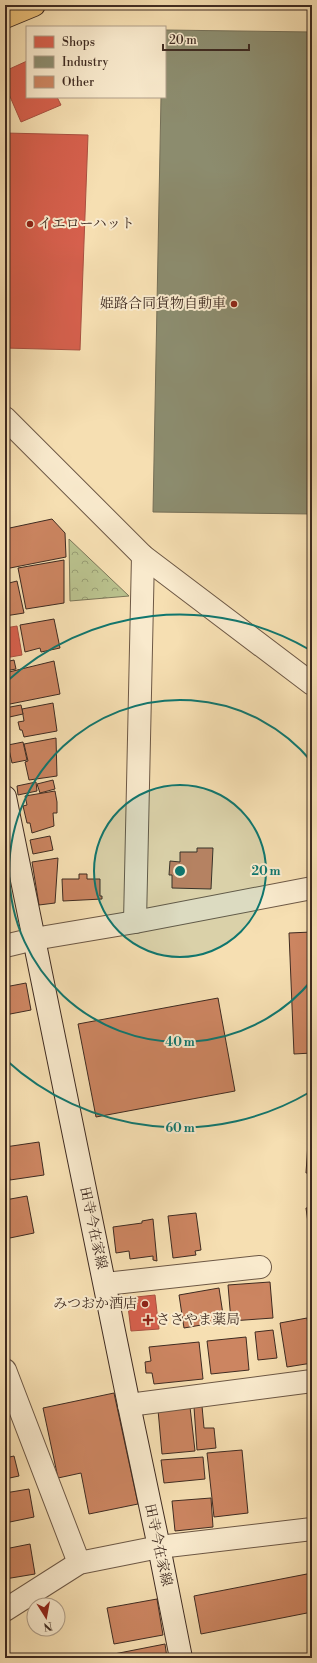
<svg xmlns="http://www.w3.org/2000/svg" width="317" height="1663" font-family="'Libre Bodoni','Noto Serif JP',serif">
  <style>
    .park { fill: url(#park-crowns); stroke: #7c7658 }
    .shops { fill: #d6604d; stroke: #a95040 }
    .industry { fill: #8c8c6e; stroke: #756f57 }
    .building { fill: #cc8561; stroke: #3f2b21 }
    .lines { fill: none; stroke-linecap: round; stroke-linejoin: round }
    .minor-casing { stroke: #6d5845; stroke-width: 24 }
    .tertiary-casing { stroke: #6d5845; stroke-width: 24 }
    .secondary-casing { stroke: #3f2b21; stroke-width: 24 }
    .trunk-casing { stroke: #3f2b21; stroke-width: 24 }
    .minor { stroke: #f9eacd; stroke-width: 22 }
    .tertiary { stroke: #f9eacd; stroke-width: 22 }
    .secondary { stroke: #f9eacd; stroke-width: 22 }
    .trunk { stroke: #ebc079; stroke-width: 22 }
    .ring { fill: none; stroke: #0f766e; stroke-width: 2 }
    .poi-dot { fill: #8f2418; stroke: #f9eacd; stroke-width: 1.5 }
    .labels { text-anchor: middle; dominant-baseline: central; stroke-width: 4; stroke-linejoin: round; paint-order: stroke }
    .poi-label { font-size: 14px; fill: #3f2b21; stroke: #f9eacd; text-anchor: start }
    .street-label { font-size: 14px; fill: #3f2b21; stroke: #f9eacd }
    .centre { fill: #0f766e; stroke: #f9eacd; stroke-width: 2 }
    .ring-label { font-size: 12px; text-anchor: middle; font-weight: bold; fill: #0f766e; stroke: #f9eacd; stroke-width: 4; stroke-linejoin: round; paint-order: stroke }
  </style>
  <defs>
    <pattern id="park-crowns" width="20" height="18" patternUnits="userSpaceOnUse"><rect width="20" height="18" fill="#bac28e"/><path d="M2 6a3 3 0 1 1 6 0M12 15a3 3 0 1 1 6 0" fill="none" stroke="#999e74"/></pattern>
  </defs>
  <rect width="100%" height="100%" fill="#f6dfb2"/>
  <filter id="stains"><feTurbulence type="fractalNoise" baseFrequency=".005" numOctaves="4"/><feColorMatrix values="0 0 0 0 .2 0 0 0 0 .09 0 0 0 0 .02 0 0 0 .5 -.17"/></filter>
  <radialGradient id="worn" r=".72"><stop offset=".6" stop-color="#630" stop-opacity="0"/><stop offset="1" stop-color="#630" stop-opacity=".3"/></radialGradient>
  <path class="park" d="M69,539L129,596L70,601Z"/>
  <g class="shops">
    <path d="M27,61V97H57L61,105L21,122L5,85V71Z"/>
    <path d="M5,133L88,135L80,350L5,348Z"/>
    <path d="M17,626L22,655L5,658V628Z"/>
    <path d="M155,1295L159,1329L131,1331L127,1298Z"/>
  </g>
  <path class="industry" d="M165,30L312,32V514L153,512L161,97H165Z"/>
  <g class="building">
    <path d="M52,519L65,533L66,557L5,569V529Z"/>
    <path d="M64,560V603L26,609L18,568Z"/>
    <path d="M17,581L24,613L5,616V584Z"/>
    <path d="M54,619L60,648L41,652L40,648L25,652L20,625Z"/>
    <path d="M14,660L16,669L5,671V662Z"/>
    <path d="M54,661L60,694L5,705V673Z"/>
    <path d="M53,703L57,731L24,737L22,730H20L18,722L24,721L22,709Z"/>
    <path d="M21,705L23,714L5,718V708Z"/>
    <path d="M56,738L57,776L29,780L25,762L28,761L24,744Z"/>
    <path d="M23,742L27,760L12,763L8,745Z"/>
    <path d="M53,780L55,789L40,793L37,784Z"/>
    <path d="M36,782L37,791L18,795L17,786Z"/>
    <path d="M55,791L57,802V813H53L54,826L32,833L30,823H27L23,806L27,805L25,796Z"/>
    <path d="M50,836L53,850L33,854L30,840Z"/>
    <path d="M197,848H213L211,889L172,888V875H169L170,861L180,862V852H197Z"/>
    <path d="M58,858L55,903L39,905L32,862Z"/>
    <path d="M79,874H87V879H100V896H102V899L63,901L62,879H79Z"/>
    <path d="M312,932V1053L294,1054L289,933Z"/>
    <path d="M26,983L31,1010L5,1015V987Z"/>
    <path d="M218,998L235,1091L96,1117L78,1024Z"/>
    <path d="M311,1099H312V1173H306Z"/>
    <path d="M39,1142L44,1175L10,1180L5,1147Z"/>
    <path d="M27,1196L34,1233L5,1239V1200Z"/>
    <path d="M312,1207V1245H311L306,1208Z"/>
    <path d="M196,1213L201,1250L195,1251L196,1255L173,1258L168,1216Z"/>
    <path d="M153,1219L157,1261L153,1260V1256L130,1259L129,1251L116,1253L113,1227L142,1223V1221Z"/>
    <path d="M270,1282L273,1318L231,1321L228,1285Z"/>
    <path d="M219,1288L224,1321L184,1328L179,1295Z"/>
    <path d="M307,1318L312,1347V1363L287,1367L280,1323Z"/>
    <path d="M273,1330L277,1358L258,1360L255,1332Z"/>
    <path d="M246,1337L249,1370L211,1374L207,1341Z"/>
    <path d="M199,1342L203,1379L154,1384L152,1373H146L145,1362L151,1361L149,1347Z"/>
    <path d="M114,1393L138,1504L89,1514L81,1473L58,1478L43,1408Z"/>
    <path d="M202,1406L204,1428H214L216,1448L197,1450L194,1407Z"/>
    <path d="M190,1407L195,1451L162,1454L158,1410Z"/>
    <path d="M242,1450L248,1513L214,1517L207,1453Z"/>
    <path d="M14,1456L19,1476L5,1479V1458Z"/>
    <path d="M203,1457L205,1479L164,1483L161,1460Z"/>
    <path d="M29,1489L34,1517L5,1523V1493Z"/>
    <path d="M211,1498L213,1527L175,1531L172,1501Z"/>
    <path d="M30,1544L35,1574L5,1579V1549Z"/>
    <path d="M312,1573V1612L201,1634L194,1596Z"/>
    <path d="M157,1599L163,1635L114,1644L107,1608Z"/>
    <path d="M165,1644L167,1658H115L114,1654Z"/>
  </g>
  <g class="lines">
    <g class="minor-casing">
      <g id="minor">
        <path d="M135,922L143,556"/>
        <path d="M5,946L34,939L135,922L312,888"/>
        <path d="M105,1284L260,1267"/>
        <path d="M5,1370L79,1563"/>
        <path d="M129,1405L312,1381"/>
        <path d="M5,1610L79,1563L159,1547L312,1529"/>
      </g>
    </g>
    <g class="tertiary-casing">
      <path id="tertiary" d="M5,418L143,556L312,684"/>
    </g>
    <g class="secondary-casing">
      <path id="secondary" d="M5,797L129,1405L159,1547L181,1658"/>
    </g>
    <g class="trunk-casing">
      <path id="trunk" d="M5,17L34,5"/>
    </g>
    <use href="#minor" class="minor"/>
    <use href="#tertiary" class="tertiary"/>
    <use href="#secondary" class="secondary"/>
    <use href="#trunk" class="trunk"/>
  </g>
  <circle cx="180" cy="871" r="86" fill="#0f766e" fill-opacity=".12"/>
  <g class="ring">
    <circle cx="180" cy="871" r="86"/>
    <path d="M312 980A171 171 0 1 1 312 762"/>
    <path d="M310 1092A257 257 0 0 1 6 1060M6 682A257 257 0 0 1 310 650"/>
  </g>
  <g class="poi-dot">
    <circle cx="30" cy="224" r="4"/>
    <circle cx="234" cy="304" r="4"/>
    <circle cx="145" cy="1304" r="4"/>
    <path d="M146 1314h4v4h4v4h-4v4h-4v-4h-4v-4h4z"/>
  </g>
  <g class="labels">
    <g class="poi-label">
      <text x="38" y="224">イエローハット</text>
      <text x="226" y="304" text-anchor="end">姫路合同貨物自動車</text>
      <text x="137" y="1304" text-anchor="end">みつおか酒店</text>
      <text x="156" y="1320">ささやま薬局</text>
    </g>
    <g class="street-label">
      <text transform="translate(93 1228) rotate(78)">田寺今在家線</text>
      <text transform="translate(158 1545) rotate(78)">田寺今在家線</text>
    </g>
  </g>
  <circle cx="180" cy="871" r="6" class="centre"/>
  <g class="ring-label">
    <text x="266" y="875">20 m</text>
    <text x="180" y="1046">40 m</text>
    <text x="180" y="1132">60 m</text>
  </g>
  <rect width="317" height="1663" fill="none" stroke="#f6dfb2" stroke-width="20"/>
  <rect x="6" y="6" width="305" height="1651" fill="none" stroke="#3f2b21" stroke-width="2"/>
  <rect x="10" y="10" width="297" height="1643" fill="none" stroke="#3f2b21"/>
  <rect x="26" y="26" width="140" height="72" fill="#f9eacd" stroke="#af9e88"/>
  <rect x="34" y="36" width="20" height="12" fill="#d6604d" stroke="#af9e88"/>
  <text x="62" y="46" font-size="12" fill="#3f2b21">Shops</text>
  <rect x="34" y="56" width="20" height="12" fill="#8c8c6e" stroke="#af9e88"/>
  <text x="62" y="66" font-size="12" fill="#3f2b21">Industry</text>
  <rect x="34" y="76" width="20" height="12" fill="#cc8561" stroke="#af9e88"/>
  <text x="62" y="86" font-size="12" fill="#3f2b21">Other</text>
  <g transform="translate(46 1617) rotate(169)"><circle r="19" fill="#f9eacd" stroke="#af9e88"/>
  <path d="M0-3L7 15L0 10L-7 15Z" fill="#8f2418"/>
  <text y="-6" font-size="11" font-weight="bold" text-anchor="middle" fill="#3f2b21">N</text>
  </g>
  <path d="M163 44v6h86v-6" fill="none" stroke="#3f2b21" stroke-width="2"/>
  <text x="169" y="44" font-size="12" fill="#3f2b21" stroke="#f9eacd" stroke-width="3" paint-order="stroke">20 m</text>
  <rect width="100%" height="100%" filter="url(#stains)"/>
  <rect width="100%" height="100%" fill="url(#worn)"/>
</svg>
